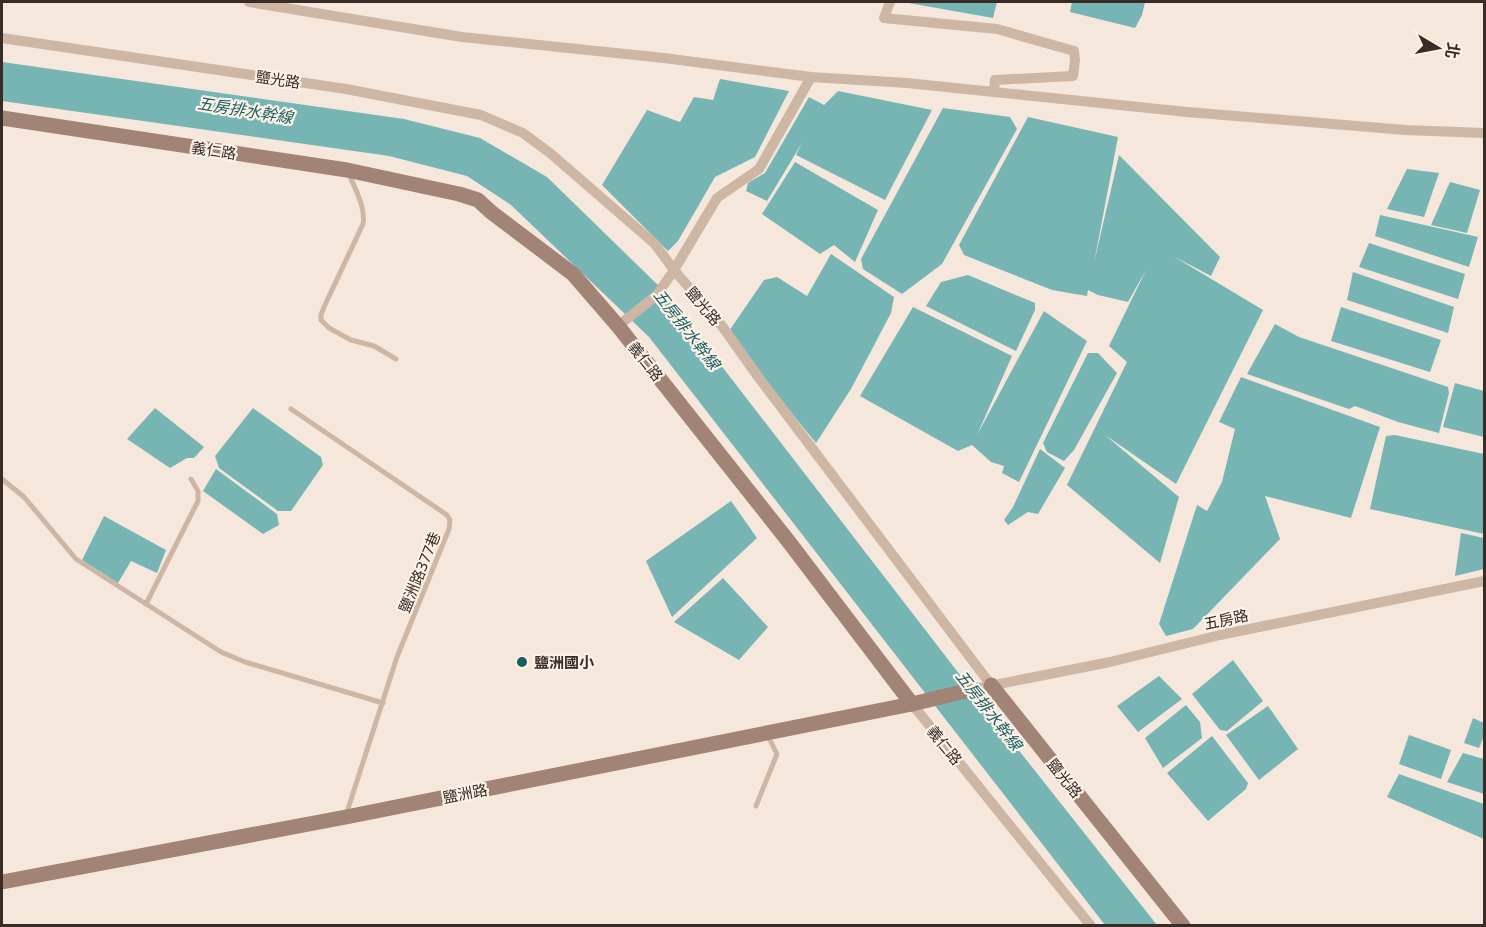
<svg xmlns="http://www.w3.org/2000/svg" width="1486" height="927" font-family="'Noto Sans','Noto Sans TC',sans-serif">
  <style>
    .water { fill: #77b5b5 }
    .lines { fill: none; stroke-linecap: round; stroke-linejoin: round }
    .lane { stroke: #ceb6a5; stroke-width: 5 }
    .street { stroke: #ceb6a5; stroke-width: 10 }
    .secondary { stroke: #a28476; stroke-width: 15 }
    .poi-dot { fill: #185e60; stroke: #fcf2e8; stroke-width: 2 }
    .labels { text-anchor: middle; dominant-baseline: central; stroke-width: 4.5; stroke-linejoin: round; paint-order: stroke }
    .street-label { font-size: 15px; fill: #392c27; stroke: #fcf2e8 }
    .poi-label { font-size: 15px; font-weight: bold; fill: #392c27; stroke: #fcf2e8; text-anchor: start }
    .water-label { font-size: 16px; font-style: italic; fill: #185e60; stroke: #fcf2e8 }
  </style>
  <rect width="100%" height="100%" fill="#f5e7db"/>
  <g class="water">
    <path d="M903,2H997L993,18Z"/>
    <path d="M1072,2H1145L1142,15L1135,28L1070,12Z"/>
    <path d="M2,62L404,119L480,138L547,177L663,290L994,719L1157,925H1105L649,337L511,205L467,176L389,156L2,101Z"/>
    <path d="M720,79L789,91L755,157L715,177L678,241L668,251L602,185L647,110L680,122L694,97L713,100Z"/>
    <path d="M838,91L932,110L885,200L796,155L802,143L767,201L746,191L748,183L765,173L809,97L824,105Z"/>
    <path d="M943,108L1010,117L1017,129L942,264L902,294L863,269L861,259Z"/>
    <path d="M1028,117L1118,137L1094,263L1119,155L1220,257L1211,276L1173,256L1263,310L1176,484L1105,435L1179,497L1160,563L1067,485L1127,362L1109,346L1146,270L1128,302L1098,295L1088,290L1087,296L1052,290L964,255L959,245Z"/>
    <path d="M795,162L878,210L855,262L834,245L820,254L762,214Z"/>
    <path d="M1407,169L1439,173L1424,217L1387,209Z"/>
    <path d="M1450,182L1480,190L1467,233L1431,225Z"/>
    <path d="M1380,215L1478,237L1469,267L1375,236Z"/>
    <path d="M1369,243L1465,274L1458,299L1359,267Z"/>
    <path d="M831,254L894,297L891,313L851,389L816,443L727,334L764,280L777,277L807,296Z"/>
    <path d="M1353,272L1454,307L1448,333L1347,300Z"/>
    <path d="M968,275L1035,303V310L1016,351L926,306L941,282Z"/>
    <path d="M913,307L1012,356L977,435L1044,311L1087,341L1019,482L1002,473L1004,466L991,462L972,445L958,451L860,396Z"/>
    <path d="M1341,307L1441,340L1430,372L1331,341Z"/>
    <path d="M1275,324L1299,337L1448,387L1449,393L1439,433L1398,422L1355,406L1349,409L1247,374Z"/>
    <path d="M1088,353H1098L1117,373L1074,450L1064,461L1047,452L1043,443Z"/>
    <path d="M1241,377L1380,427L1351,518L1265,496L1280,539L1193,629L1166,636L1159,624L1197,505L1207,511L1222,482L1235,429L1219,422Z"/>
    <path d="M1455,383L1484,391V437L1443,427Z"/>
    <path d="M155,408L204,447L194,458H187L170,468L127,439Z"/>
    <path d="M253,408L321,457L323,465L291,511H278L219,468L215,456Z"/>
    <path d="M1395,435L1484,454V534L1370,509L1386,436Z"/>
    <path d="M1040,449L1065,468L1038,514L1028,512L1008,525L1004,520L1013,507Z"/>
    <path d="M216,469L277,514L279,525L263,534L203,491Z"/>
    <path d="M731,501L757,538L672,617L646,561Z"/>
    <path d="M104,516L166,550L157,573L131,561L118,583L82,560Z"/>
    <path d="M1461,533L1484,538V569L1455,576Z"/>
    <path d="M723,578L768,627L739,660L674,622Z"/>
    <path d="M1233,660L1263,701L1227,731L1220,730L1192,694Z"/>
    <path d="M1159,676L1182,699L1138,732L1117,706Z"/>
    <path d="M1186,705L1200,722L1202,738L1163,768L1145,738Z"/>
    <path d="M1268,706L1298,749L1259,780L1226,735Z"/>
    <path d="M1473,718L1484,723V736L1479,748L1464,743Z"/>
    <path d="M1409,735L1451,750L1441,779L1399,764Z"/>
    <path d="M1212,736L1248,783L1246,789L1208,821L1167,773Z"/>
    <path d="M1463,753L1484,759V794L1447,782Z"/>
    <path d="M1399,774L1484,804V839L1387,797Z"/>
  </g>
  <g class="lines">
    <g class="lane">
      <path d="M349,174C355,189 366,208 363,224L324,307L321,315V320L329,328L351,340L374,346L396,359"/>
      <path d="M291,409L447,515L450,520L449,529L397,657L346,815"/>
      <path d="M2,479L24,497L76,559L221,652L245,662L383,703"/>
      <path d="M146,604L198,501V491L191,479"/>
      <path d="M756,806L777,754L768,736"/>
    </g>
    <g class="street">
      <path d="M249,2L462,37L664,58L811,77L907,83L1187,112L1405,130L1484,133"/>
      <path d="M890,2L884,18L997,29L1074,51L1075,60L1073,76L995,80L994,92"/>
      <path d="M2,38L346,89L481,115L523,133L550,153L655,244L674,270L722,326L759,378L991,685"/>
      <path d="M618,326L657,295L674,270L717,198L759,169L811,77"/>
      <path d="M974,689L1110,662L1220,635L1484,581"/>
      <path d="M912,704L1091,926"/>
    </g>
    <g class="secondary">
      <path d="M2,118L347,170L459,194L478,200L491,212L573,274L618,326L789,542L912,704"/>
      <path d="M991,685L1183,926"/>
      <path d="M2,882L346,817L912,704L974,689"/>
    </g>
  </g>
  <circle class="poi-dot" cx="522" cy="662" r="6"/>
  <g class="labels">
    <g class="street-label">
      <text transform="translate(278 79) rotate(8)">鹽光路</text>
      <text transform="translate(214 150) rotate(9)">義仁路</text>
      <text transform="translate(704 306) rotate(50)">鹽光路</text>
      <text transform="translate(646 361) rotate(52)">義仁路</text>
      <text transform="translate(419 572) rotate(-68)">鹽洲路377巷</text>
      <text transform="translate(1226 619) rotate(-12)">五房路</text>
      <text transform="translate(945 745) rotate(51)">義仁路</text>
      <text transform="translate(1065 778) rotate(51)">鹽光路</text>
      <text transform="translate(465 793) rotate(-11)">鹽洲路</text>
    </g>
    <g class="poi-label">
      <text x="534" y="662">鹽洲國小</text>
    </g>
    <g class="water-label">
      <text transform="translate(245 110) rotate(9)">五房排水幹線</text>
      <text transform="translate(687 329) rotate(52)">五房排水幹線</text>
      <text transform="translate(989 710) rotate(52)">五房排水幹線</text>
    </g>
  </g>
  <rect width="1486" height="927" fill="none" stroke="#392c27" stroke-width="6"/>
  <g transform="translate(1438 48) rotate(100)" stroke="#fcf2e8" stroke-width="4.5" paint-order="stroke">
  <path d="M0-4.5L10 22L0 15L-10 22Z" fill="#392c27"/>
  <text y="-9" font-size="16" font-weight="bold" text-anchor="middle" fill="#392c27">北</text>
  </g>
</svg>
